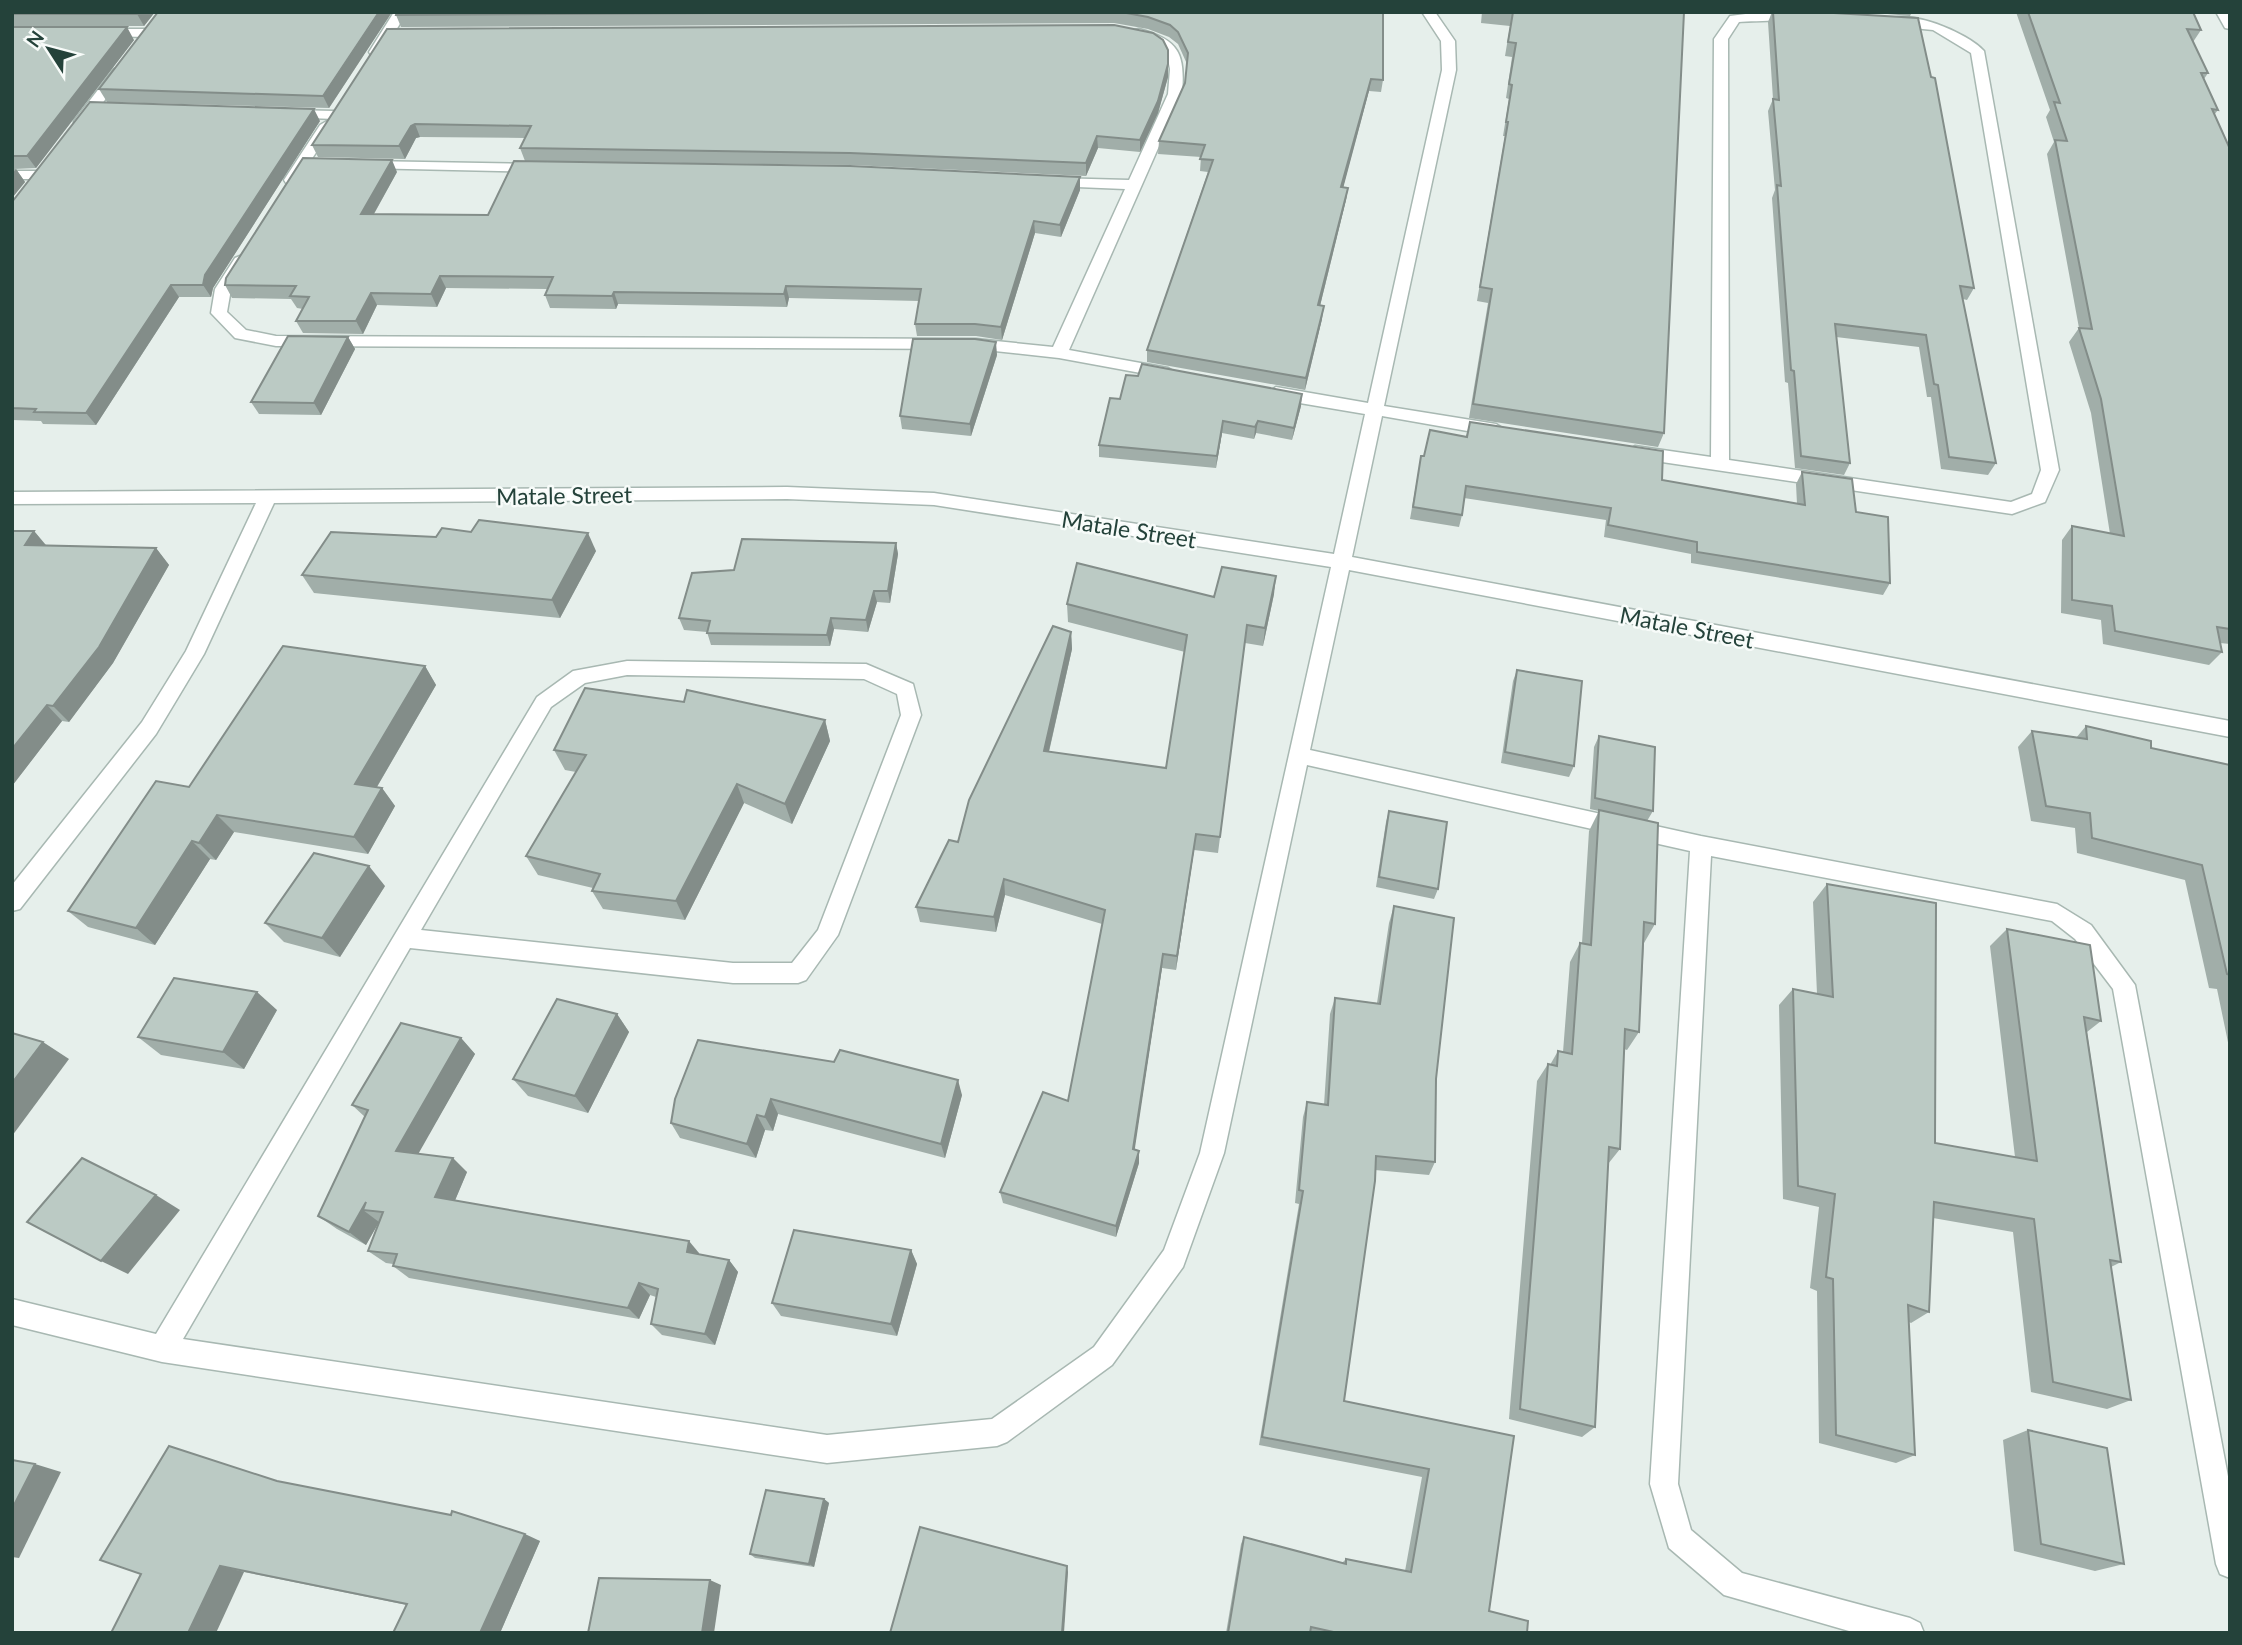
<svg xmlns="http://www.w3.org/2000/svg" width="2242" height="1645" font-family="Lato,sans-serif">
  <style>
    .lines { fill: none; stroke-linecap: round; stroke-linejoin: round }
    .service-casing { stroke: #a8b8b2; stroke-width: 3 }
    .minor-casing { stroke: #a8b8b2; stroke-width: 3 }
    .service { fill: #fff; fill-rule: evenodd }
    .minor { fill: #fff; fill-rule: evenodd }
    .wall { fill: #a1aea9 }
    .shaded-wall { fill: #838d89 }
    .building { fill: #bbcac4; stroke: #838d89; stroke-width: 2 }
    .labels { text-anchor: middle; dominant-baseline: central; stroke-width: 5; stroke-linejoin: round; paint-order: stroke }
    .street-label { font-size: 23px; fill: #24423a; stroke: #f7fbf9 }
  </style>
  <rect width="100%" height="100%" fill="#e6efeb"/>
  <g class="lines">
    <g class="service-casing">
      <path id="service" d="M290,110L334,111L341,115L334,119L285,117V111Z"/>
    </g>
    <g class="minor-casing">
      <g id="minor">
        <path d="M394,12H407L381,55H371L369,52Z"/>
        <path d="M1422,12H1435L1455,41L1456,70L1384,406L1496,424L1505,430L1496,436L1382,416L1352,557L2230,721V737L1349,570L1310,750L1701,836L2057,904L2091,925L2135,985L2230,1487V1578L2220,1574L2216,1564L2113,989L2075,939L2052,921L1711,856L1678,1484L1691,1530L1742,1573L1910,1618L1920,1623L1924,1633H1856L1724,1595L1669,1548L1650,1484L1690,851L1307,765L1224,1153L1183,1267L1112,1365L1007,1442L997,1446L827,1463L162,1362L12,1325V1299L156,1334L537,697L573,671L627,661L866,664L913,684L921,715L838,935L806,980L798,983H733L410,948L183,1339L827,1435L992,1419L1094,1347L1164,1250L1200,1153L1331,567L934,505L787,499L274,503L204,654L156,734L20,909L12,911V885L142,722L186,651L256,503L12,504V492L787,487L934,493L1334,554L1365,414L1276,399L1268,393L1276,387L1368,403L1442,70L1441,41ZM627,675L864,679L897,694L901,715L818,930L792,963H733L421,930L551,707L585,683Z"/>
        <path d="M1761,12H1798L1803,16C1797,21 1752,21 1739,22L1728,39L1729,460L2011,502L2032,494L2041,470L1971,53L1933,30L1892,26L1885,22C1906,6 1968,33 1984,51L2059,470L2045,502L2012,514L1635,458L1626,452L1635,446L1711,457L1714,39L1730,16Z"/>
        <path d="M2216,12H2229L2230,29L2225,28Z"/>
        <path d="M102,29H149L156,33L149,37L97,36L95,33Z"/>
        <path d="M1139,29C1180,40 1185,54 1182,94L1069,350L1168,368L1176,373L1174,377L1168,378L1059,358L976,349L276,346L235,338L211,313L215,289L235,258L240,256L248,261L231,289L227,312L246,330L276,336L976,339L1053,347L1125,189L1053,186L1046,182L1053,178L1129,180L1168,94L1170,69L1167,54L1158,46L1134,36V30Z"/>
        <path d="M119,68L126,72L124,75L84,127H74V121L114,69Z"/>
        <path d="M327,121L334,125L298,180L296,183H286L284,180L320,125Z"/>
        <path d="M367,161L538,164L545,168L538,172L362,168L360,165L362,162Z"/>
        <path d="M12,171H39L46,175L39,179H12Z"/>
      </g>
    </g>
    <use href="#service" class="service"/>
    <use href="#minor" class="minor"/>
  </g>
  <g class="wall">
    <path d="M12,12H155L144,26H12Z"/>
    <path d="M158,12H392L329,108L107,102L99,89Z"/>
    <path d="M397,12H1383V80L1381,92L1369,91L1343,187L1348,188L1346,200L1320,306L1322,319L1305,390L1147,362V350L1208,172L1200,171L1201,157L1158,154L1159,141L1185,83L1187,64L1178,44L1169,37L1148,29L1114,23L401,27L396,15Z"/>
    <path d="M1482,12H1684L1664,433L1658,447L1469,418L1488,303L1477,301L1505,136H1503L1509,99L1506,98L1512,57L1505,56L1510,26L1481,23Z"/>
    <path d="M1772,12H1817L1974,288L1967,300L1963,299L1996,463L1988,475L1941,469L1931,397H1927L1919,347L1836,337L1850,463L1844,475L1795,468L1788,383L1785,382L1772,198L1775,190L1768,111L1773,99L1768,22Z"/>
    <path d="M1865,12H1912L1910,16Z"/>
    <path d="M2016,12H2193L2201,30L2193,42L2208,73L2204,79L2218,110L2214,115L2230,149V644L2220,643L2222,652L2209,665L2103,644L2101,620L2061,613L2062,540L2072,526L2110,534L2091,413L2069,342L2079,328L2047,154L2054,142L2046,117L2050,110Z"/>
    <path d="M12,27L134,40L36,168L14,169H16L25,182L12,198Z"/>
    <path d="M387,29L1168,77L1158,113L1140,152L1098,148L1086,176L852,165L525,161L520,148L525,138L420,137L416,138L405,159L318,157L312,145Z"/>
    <path d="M320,121L213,288L211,297H179L96,425L43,424L41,421L12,420V202Z"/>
    <path d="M397,172L374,214L488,215L1080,190L1061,237L1035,233L1002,340L976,336H917L915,324L919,301L789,298L787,307L618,304L616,309L550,308L545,295L547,289L446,288L437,307L377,305L363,334L303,333L296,321L303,309L297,308L291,299L232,298L225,285Z"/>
    <path d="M348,337L355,349L321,415L259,414L251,402Z"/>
    <path d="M997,355L971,436L902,429L900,416Z"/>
    <path d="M1301,406L1292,440L1256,433L1254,439L1222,433L1216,468L1099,457V445Z"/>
    <path d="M1470,422L1662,480L1797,504L1796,484L1802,472L1856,512L1890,583L1883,595L1691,563V554L1604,537L1606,520L1464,498L1462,515L1459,527L1410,519L1421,456H1424L1466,436Z"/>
    <path d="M34,531L46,545L156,548L169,565L113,663L69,722L62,721L12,786Z"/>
    <path d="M436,537L596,551L560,618L314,593L302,575Z"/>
    <path d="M896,543L898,554L890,603L877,602L868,632L834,629L830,646L711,645L707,632L684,630L679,618L734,570Z"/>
    <path d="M1274,594L1263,646L1245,643L1218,853L1194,850L1176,970L1162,968L1134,1149L1139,1151V1163L1116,1237L1003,1203L1000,1192L1068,1101L1102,924L1005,895L996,932L920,922L916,907L958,842L1071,632L1072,649L1049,752L1166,768L1185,652L1068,622L1067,604Z"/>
    <path d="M425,666L436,685L377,787L382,788L395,806L368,854L234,832L216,860L210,859L155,945L88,927L68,911L189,787Z"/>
    <path d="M1517,670L1574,766L1569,777L1501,763L1513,681Z"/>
    <path d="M684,702L825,720L830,741L792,824L744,803L685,920L603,909L592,891L593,888L538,875L526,856L576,772L565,770L554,750Z"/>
    <path d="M2086,726L2151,748L2230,765V1052L2217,989L2209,988L2185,880L2077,853L2075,828L2031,821L2018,747L2032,731L2076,738Z"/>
    <path d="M1599,736L1653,811L1647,821L1655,924L1644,943L1639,1032L1627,1050L1624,1049L1620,1149L1608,1164L1595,1427L1582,1437L1509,1419L1537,1081L1548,1064L1550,1065L1558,1051L1563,1052L1570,962L1580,943H1582L1589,831L1599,811L1590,809L1594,747Z"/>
    <path d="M1389,811L1438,889L1434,899L1376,887L1386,822Z"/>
    <path d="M1827,884L1935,1143L2015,1157L1990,946L2007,929L2101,1021L2087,1032L2121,1262L2111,1267L2131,1400L2107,1409L2031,1392L2013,1232L1933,1218L1929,1312L1911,1323L1909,1322L1915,1455L1896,1463L1819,1443L1817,1291L1810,1288L1819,1207L1783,1199L1779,1005L1793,989L1817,994L1813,902Z"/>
    <path d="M385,886L340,957L284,942L265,923Z"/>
    <path d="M1394,906L1436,1079L1435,1162L1429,1175L1375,1170L1344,1401L1514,1436L1489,1611L1527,1633H1315L1310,1632V1633H1226L1241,1544L1244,1537L1342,1563L1346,1559L1405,1571L1422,1477L1259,1445L1299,1204L1295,1203L1303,1117L1307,1102L1324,1105L1330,1014L1335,998L1377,1003L1389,923Z"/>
    <path d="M277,1010L244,1069L161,1055L138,1037Z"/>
    <path d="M617,1014L629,1032L588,1113L528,1096L513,1079Z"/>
    <path d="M461,1038L475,1054L418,1153L467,1172L455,1200L699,1253V1254L729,1260L738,1272L715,1345L662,1335L651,1324L656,1297L650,1295L639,1319L409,1278L393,1266V1264L386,1263L368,1251L379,1222L366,1245L337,1229L318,1216L365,1117L352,1105Z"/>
    <path d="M962,1095L945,1158L778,1114L773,1131L765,1130L756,1158L680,1138L671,1123L675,1099Z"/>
    <path d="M911,1250L917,1264L897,1336L781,1316L772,1303Z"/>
    <path d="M2028,1430L2124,1564L2095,1571L2014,1551L2003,1440Z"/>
    <path d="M277,1481L540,1541L500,1633H393L407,1605L244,1572L111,1633Z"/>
    <path d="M824,1499L829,1503L814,1567L755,1558L750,1554Z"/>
  </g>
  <g class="shaded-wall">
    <path d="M138,12H155L144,26L137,14Z"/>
    <path d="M379,12H392L329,108L323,96Z"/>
    <path d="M127,27L134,40L36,168L27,156Z"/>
    <path d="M1168,64V77L1158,113L1140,152V140Z"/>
    <path d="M1371,79L1369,91L1340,200L1341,187Z"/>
    <path d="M314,109L320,121L213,288L211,297L203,285L205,275Z"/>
    <path d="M415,124L420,137L416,138L405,159L399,146L411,126Z"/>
    <path d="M1097,136L1098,148L1086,176V163Z"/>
    <path d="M392,160L397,172L367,226L361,214Z"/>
    <path d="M16,169L25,182L12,198V174Z"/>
    <path d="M1080,177V190L1061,237L1060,225Z"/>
    <path d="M1348,188L1346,200L1317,318L1318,305Z"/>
    <path d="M1034,221L1035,233L1002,340L1001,327Z"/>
    <path d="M440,276L446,288L437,307L431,294Z"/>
    <path d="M171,285L179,297L96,425L86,413Z"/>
    <path d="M786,286L789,298L787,307L784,294Z"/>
    <path d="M614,292L618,304L616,309L612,296Z"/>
    <path d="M371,293L377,305L363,334L356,321Z"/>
    <path d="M1324,306L1322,319L1305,390L1306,378Z"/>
    <path d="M348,337L355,349L321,415L314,403Z"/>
    <path d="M996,342L997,355L971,436L970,424Z"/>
    <path d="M1302,394L1301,406L1292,440L1294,428Z"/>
    <path d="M1223,421L1222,433L1216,468L1217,456Z"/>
    <path d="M1258,421L1256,433L1254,439L1255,427Z"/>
    <path d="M34,531L48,548L25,545Z"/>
    <path d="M588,533L596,551L560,618L552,600Z"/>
    <path d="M896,543L898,554L890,603L888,591Z"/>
    <path d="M156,548L169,565L113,663L69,722L53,706Z"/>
    <path d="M1276,576L1274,594L1263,646L1265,628Z"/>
    <path d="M874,591L877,602L868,632L866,620Z"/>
    <path d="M831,618L834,629L830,646L827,635Z"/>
    <path d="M1071,632L1072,649L1045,768L1044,751Z"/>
    <path d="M425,666L436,685L368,802L355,784Z"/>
    <path d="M47,705L62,721L12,786V749Z"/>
    <path d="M825,720L830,741L792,824L785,804Z"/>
    <path d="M737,784L744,803L685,920L676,901Z"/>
    <path d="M382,788L395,806L368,854L354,837Z"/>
    <path d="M217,815L234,832L216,860L199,843Z"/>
    <path d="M1196,834L1194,850L1176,970L1177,956Z"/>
    <path d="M192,841L210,859L155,945L136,928Z"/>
    <path d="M369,866L385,886L340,957L322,938Z"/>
    <path d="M1004,879L1005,895L996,932L994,917Z"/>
    <path d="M1163,954L1162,968L1133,1161V1149Z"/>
    <path d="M257,992L277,1010L244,1069L223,1052Z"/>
    <path d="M617,1014L629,1032L588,1113L575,1096Z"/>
    <path d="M461,1038L475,1054L412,1165L396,1151Z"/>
    <path d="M43,1042L69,1059L12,1136V1083Z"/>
    <path d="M958,1080L962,1095L945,1158L941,1144Z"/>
    <path d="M771,1099L778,1114L773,1131L765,1117Z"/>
    <path d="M757,1115L765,1130L756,1158L747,1144Z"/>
    <path d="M1139,1151V1163L1116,1237V1226Z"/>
    <path d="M453,1158L467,1172L451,1210L435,1197Z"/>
    <path d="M156,1195L180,1210L128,1274L101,1261Z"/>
    <path d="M366,1202L363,1210L379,1222L366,1245L349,1232Z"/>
    <path d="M689,1241L699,1253L697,1265L687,1252Z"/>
    <path d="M911,1250L917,1264L897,1336L891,1324Z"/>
    <path d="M729,1260L738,1272L715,1345L705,1334Z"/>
    <path d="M639,1283L650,1295L639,1319L628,1308Z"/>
    <path d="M35,1464L61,1472L19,1558L12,1557V1509Z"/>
    <path d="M824,1499L829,1503L814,1567L809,1564Z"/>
    <path d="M525,1534L540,1541L500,1633H480Z"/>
    <path d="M220,1566L244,1572L216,1633H188Z"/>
    <path d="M1067,1566L1068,1572L1064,1633H1062Z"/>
    <path d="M710,1580L721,1585L714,1633H702Z"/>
  </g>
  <g class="building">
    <path d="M12,12H138L137,14H12Z"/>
    <path d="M158,12H379L323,96L99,89Z"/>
    <path d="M397,12H908L396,15Z"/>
    <path d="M1121,12H1383V80L1371,79L1341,187L1348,188L1318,305L1324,306L1306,378L1147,350L1213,160L1200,159L1205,145L1159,141L1185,83L1188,53L1178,32L1170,25L1148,17Z"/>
    <path d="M1513,12H1684L1664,433L1473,404L1492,289L1480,287L1508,122H1506L1512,85L1509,84L1516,43L1508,42Z"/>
    <path d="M1773,12H1817L1918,18L1931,77L1935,78L1974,288L1960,286L1996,463L1949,457L1938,385L1934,384L1926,335L1835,324L1850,463L1801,456L1794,371L1791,370L1777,185L1781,186L1773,99L1779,100Z"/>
    <path d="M2028,12H2193L2201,30L2187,29L2208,73H2201L2218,110L2212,109L2230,149V629L2217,627L2222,652L2115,631L2112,606L2072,600V526L2124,536L2101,399L2079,328L2092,329L2055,140L2067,141L2054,102L2060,103Z"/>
    <path d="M1114,25L1153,33L1163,40L1168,50V64L1158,101L1140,140L1097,136L1086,163L850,153L520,148L531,126L415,124L411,126L399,146L312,145L387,29Z"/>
    <path d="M12,27H127L27,156H12Z"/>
    <path d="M90,102L314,109L205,275L203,285H171L86,413L34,412L36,409L12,408V202Z"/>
    <path d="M303,158L392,160L361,214L488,215L514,161L850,166L1080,177L1060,225L1034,221L1001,327L975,324H915L921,289L786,286L784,294L614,292L612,296L545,295L553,277L440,276L431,294L371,293L356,321H296L309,297L290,296L296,286L225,285L226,278Z"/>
    <path d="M288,336L348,337L314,403L251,402Z"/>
    <path d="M913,339H975L996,342L970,424L900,416Z"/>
    <path d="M1142,364L1302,394L1294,428L1258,421L1255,427L1223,421L1217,456L1099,445L1110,398L1120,399L1126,375L1138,376Z"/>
    <path d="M1470,422L1663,451L1662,480L1805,505L1802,472L1852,479L1856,512L1888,517L1890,583L1697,552V542L1608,525L1611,508L1466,486L1462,515L1413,507L1421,456H1424L1430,430L1467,437Z"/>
    <path d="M479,520L588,533L552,600L302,575L331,532L436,537L442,528L471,532Z"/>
    <path d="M12,531H34L25,545L156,548L99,647L53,706L47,705L12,749Z"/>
    <path d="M742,539L896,543L888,591H874L866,620L831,618L827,635L707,633L710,621L679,618L692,573L734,570Z"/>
    <path d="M1077,563L1214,597L1222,567L1276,576L1265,628L1247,625L1220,837L1196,834L1177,956L1163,954L1133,1149L1139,1151L1116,1226L1000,1192L1043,1092L1068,1101L1105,910L1004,879L994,917L916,907L949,840L958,842L969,800L1053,626L1071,632L1044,751L1166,768L1187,635L1067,604Z"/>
    <path d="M283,646L425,666L355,784L382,788L354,837L217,815L199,843L192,841L136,928L68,911L156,781L189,787Z"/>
    <path d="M1517,670L1582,681L1574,766L1505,752Z"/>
    <path d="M585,688L684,702L687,690L825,720L785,804L737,784L676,901L592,891L600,874L526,856L586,755L554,750Z"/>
    <path d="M2086,726L2151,741V748L2230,765V975L2227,974L2202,865L2092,838L2090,813L2046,806L2032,731L2087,739Z"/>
    <path d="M1599,736L1655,747L1653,811L1595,798Z"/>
    <path d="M1599,810L1658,823L1655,924L1644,922L1639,1032L1625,1029L1620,1149L1609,1147L1595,1427L1520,1409L1548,1064L1557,1066L1558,1051L1572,1054L1580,943L1591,945Z"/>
    <path d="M1389,811L1447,822L1438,889L1379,877Z"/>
    <path d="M314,853L369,866L322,938L265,923Z"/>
    <path d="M1827,884L1936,903L1935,1143L2037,1161L2007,929L2090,945L2101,1021L2084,1017L2121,1262L2110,1260L2131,1400L2053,1382L2034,1219L1934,1202L1929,1312L1908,1305L1915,1455L1836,1435L1833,1279L1826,1277L1835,1194L1798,1186L1793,989L1833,997Z"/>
    <path d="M1394,906L1454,918L1436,1079L1435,1162L1376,1156L1375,1181L1344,1401L1514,1436L1489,1611L1528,1621L1527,1633H1338L1311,1627L1310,1633H1228L1244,1537L1346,1564V1559L1411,1572L1429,1469L1262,1437L1303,1191L1299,1190L1307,1102L1328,1105L1335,998L1380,1004Z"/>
    <path d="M174,978L257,992L223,1052L138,1037Z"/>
    <path d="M557,999L617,1014L575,1096L513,1079Z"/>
    <path d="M401,1023L461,1038L396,1151L453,1158L435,1197L689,1241L687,1252L729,1260L705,1334L651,1324L658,1289L639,1283L628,1308L393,1266L397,1254L368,1251L383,1212L363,1210L366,1202L349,1232L318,1216L368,1110L352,1105Z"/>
    <path d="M12,1033L43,1042L12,1083Z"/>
    <path d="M698,1040L834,1062L840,1050L958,1080L941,1144L771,1099L765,1117L757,1115L747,1144L671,1123L675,1099Z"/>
    <path d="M82,1158L156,1195L101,1261L27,1222Z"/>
    <path d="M794,1230L911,1250L891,1324L772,1303Z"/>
    <path d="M2028,1430L2107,1448L2124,1564L2041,1544Z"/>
    <path d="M169,1446L277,1481L451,1515L452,1511L525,1534L480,1633H393L407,1604L220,1566L188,1633H111L141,1574L100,1560Z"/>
    <path d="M12,1460L35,1464L12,1509Z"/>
    <path d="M766,1490L824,1499L809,1564L750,1554Z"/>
    <path d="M920,1527L1067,1566L1062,1633H890Z"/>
    <path d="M599,1578L710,1580L702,1633H588Z"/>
  </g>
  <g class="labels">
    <g class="street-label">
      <text transform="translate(564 495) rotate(-1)">Matale Street</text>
      <text transform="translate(1129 529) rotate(9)">Matale Street</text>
      <text transform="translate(1687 627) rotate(11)">Matale Street</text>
    </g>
  </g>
  <rect width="2242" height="1645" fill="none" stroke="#24423a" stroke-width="28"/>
  <g transform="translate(49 49) rotate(306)" stroke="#f7fbf9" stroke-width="5" paint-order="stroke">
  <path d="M0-5L12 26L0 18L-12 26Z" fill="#24423a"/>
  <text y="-10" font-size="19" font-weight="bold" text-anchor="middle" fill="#24423a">N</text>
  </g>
</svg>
